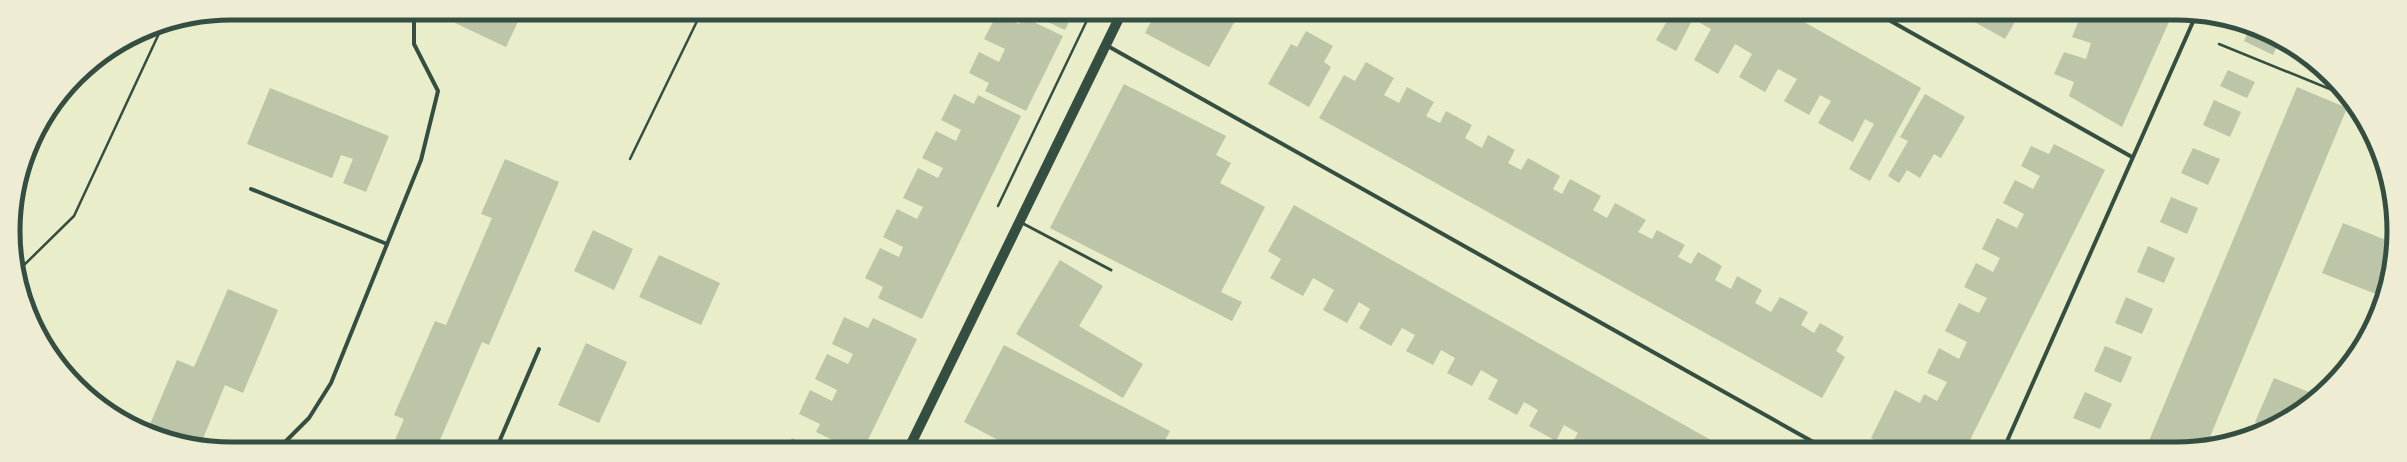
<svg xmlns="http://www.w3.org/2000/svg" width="2407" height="462" font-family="'Sofia Sans Condensed',sans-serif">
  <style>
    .building { fill: #bcc5a7 }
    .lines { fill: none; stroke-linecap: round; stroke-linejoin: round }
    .path { stroke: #344e41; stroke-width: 2.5 }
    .service { stroke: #344e41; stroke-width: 3 }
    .minor { stroke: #344e41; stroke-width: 4 }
    .primary { stroke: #344e41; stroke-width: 10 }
    .rim { fill: none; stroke: #344e41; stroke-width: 5 }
  </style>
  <rect width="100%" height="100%" fill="#e9edc9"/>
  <g class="building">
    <path d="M460,13H522L506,47L455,23Z"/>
    <path d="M997,14L1019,24L1023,17L1063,36L1026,111L985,91L989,83L969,73L979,52L999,62L1005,49L984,39Z"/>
    <path d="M1031,14H1073L1065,30Z"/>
    <path d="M1155,14H1239L1209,67L1145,33Z"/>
    <path d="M1279,14H1289L1286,18Z"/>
    <path d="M1671,14H1790L1921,88L1870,181L1849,169L1874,124L1865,119L1853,142L1818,123L1831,101L1820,95L1809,115L1784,101L1797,79L1778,69L1765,92L1739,77L1752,54L1735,44L1718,74L1694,60L1711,29L1693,19L1676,51L1656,40Z"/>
    <path d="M1962,15H2019L2005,39Z"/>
    <path d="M2081,15H2172L2122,127L2069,96L2074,82L2054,74L2064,52L2086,59L2091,43L2072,37Z"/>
    <path d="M2249,30L2280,40L2273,55L2244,41Z"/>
    <path d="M1306,31L1333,46L1324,62L1331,67L1309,107L1268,84L1291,44L1297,47Z"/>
    <path d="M1366,62L1394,78L1384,95L1399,103L1407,87L1434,102L1426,116L1440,123L1446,111L1472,125L1465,138L1482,148L1488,135L1515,150L1508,163L1521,170L1528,158L1560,176L1553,189L1562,194L1570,179L1601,196L1593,210L1607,218L1615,203L1646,220L1638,232L1652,239L1657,230L1685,245L1678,257L1691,264L1698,252L1722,266L1715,280L1731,289L1737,276L1762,290L1755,303L1771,312L1780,297L1808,312L1801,325L1814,333L1820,323L1844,337L1836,351L1845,357L1822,398L1319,118L1344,75L1355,81Z"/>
    <path d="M2228,70L2255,82L2247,98L2220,86Z"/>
    <path d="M1124,84L1226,136L1216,155L1231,163L1220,183L1265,207L1221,292L1242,302L1232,321L1050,228Z"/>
    <path d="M2334,85L2342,92H2341L2332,88Z"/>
    <path d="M2297,87L2347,108L2207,444L2190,449L2146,448Z"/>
    <path d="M270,88L389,136L366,192L343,183L353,159L341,155L332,178L247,144Z"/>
    <path d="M954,94L974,104L978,95L1021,116L922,319L878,298L883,287L865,278L880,248L899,257L903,247L883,237L897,209L917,219L923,207L903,198L918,168L938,178L943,168L922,158L936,131L956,141L961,130L941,120Z"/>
    <path d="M1925,94L1965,117L1941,158L1934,154L1920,178L1907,170L1899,183L1888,176L1908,141L1900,137Z"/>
    <path d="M2214,100L2241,112L2230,137L2203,125Z"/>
    <path d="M2054,144L2105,170L1966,448H1892L1871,438L1895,390L1920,403L1924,394L1937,401L1947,382L1927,373L1939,348L1959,359L1967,342L1945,331L1959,303L1979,313L1987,298L1964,287L1976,263L1993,272L2000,258L1982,249L1997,218L2017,228L2024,214L2003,203L2015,180L2033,189L2040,176L2021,166L2031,146L2049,154Z"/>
    <path d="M2193,148L2220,159L2208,185L2181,173Z"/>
    <path d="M505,159L559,182L489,345L482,342L437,447H392L404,419L394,415L435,321L446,325L492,218L481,214Z"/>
    <path d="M2171,197L2198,208L2187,234L2160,222Z"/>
    <path d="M1294,205L1725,448H1569L1578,433L1564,425L1556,441L1529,426L1538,410L1524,402L1517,415L1488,399L1498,380L1481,370L1472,386L1447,373L1455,358L1441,350L1433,365L1406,351L1415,335L1402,328L1391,346L1359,328L1370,309L1359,302L1347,323L1323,310L1334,290L1313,278L1303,296L1270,278L1281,259L1268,251Z"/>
    <path d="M2343,223L2391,242L2392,259L2381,296L2322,273Z"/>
    <path d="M593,230L633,249L614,290L574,271Z"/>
    <path d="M2148,246L2175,258L2164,283L2137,272Z"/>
    <path d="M659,255L720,283L701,325L639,297Z"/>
    <path d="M1060,260L1103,286L1079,326L1143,364L1123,398L1016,334Z"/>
    <path d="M228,289L278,310L243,393L225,385L200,446L148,429L177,360L194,367Z"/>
    <path d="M2126,297L2153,309L2142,334L2115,323Z"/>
    <path d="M844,317L868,328L873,318L917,339L864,448H849L816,432L820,424L799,414L810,390L832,401L837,390L815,379L827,354L848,364L853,354L832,344Z"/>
    <path d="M586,343L627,362L599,423L558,405Z"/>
    <path d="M1004,345L1170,431L1161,448H1013L964,422Z"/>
    <path d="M2105,346L2132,357L2121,383L2094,371Z"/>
    <path d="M2331,371L2338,374L2330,385L2323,390Z"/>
    <path d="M2274,378L2316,395L2268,428L2255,422Z"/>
    <path d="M2085,392L2112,404L2100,429L2073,418Z"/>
    <path d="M792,438L812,448H787Z"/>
    <path d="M817,442L829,448H815Z"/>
  </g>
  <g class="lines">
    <g class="path">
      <path d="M2219,44L2347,96"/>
      <path d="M630,159L701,13"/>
      <path d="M998,206L1090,14"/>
      <path d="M20,269L74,216L162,27"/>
    </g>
    <path class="service" d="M1022,223L1111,270"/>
    <g class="minor">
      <path d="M1880,15L2132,157"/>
      <path d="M1106,45L1824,448"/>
      <path d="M251,189L387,244"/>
      <path d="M911,443L923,448"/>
      <path d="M280,447L309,418L331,383L421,160L438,91L414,44V13"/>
      <path d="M497,447L539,349"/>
      <path d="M2004,448L2196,15"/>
    </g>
    <path class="primary" d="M909,448L1121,14"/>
  </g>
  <path d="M0 0H2407V462H0ZM231 20H2176A211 211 0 0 1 2387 231V231A211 211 0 0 1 2176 442H231A211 211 0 0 1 20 231V231A211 211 0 0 1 231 20Z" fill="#eeecd3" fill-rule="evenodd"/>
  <path class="rim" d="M231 20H2176A211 211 0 0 1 2387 231V231A211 211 0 0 1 2176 442H231A211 211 0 0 1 20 231V231A211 211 0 0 1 231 20Z"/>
</svg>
